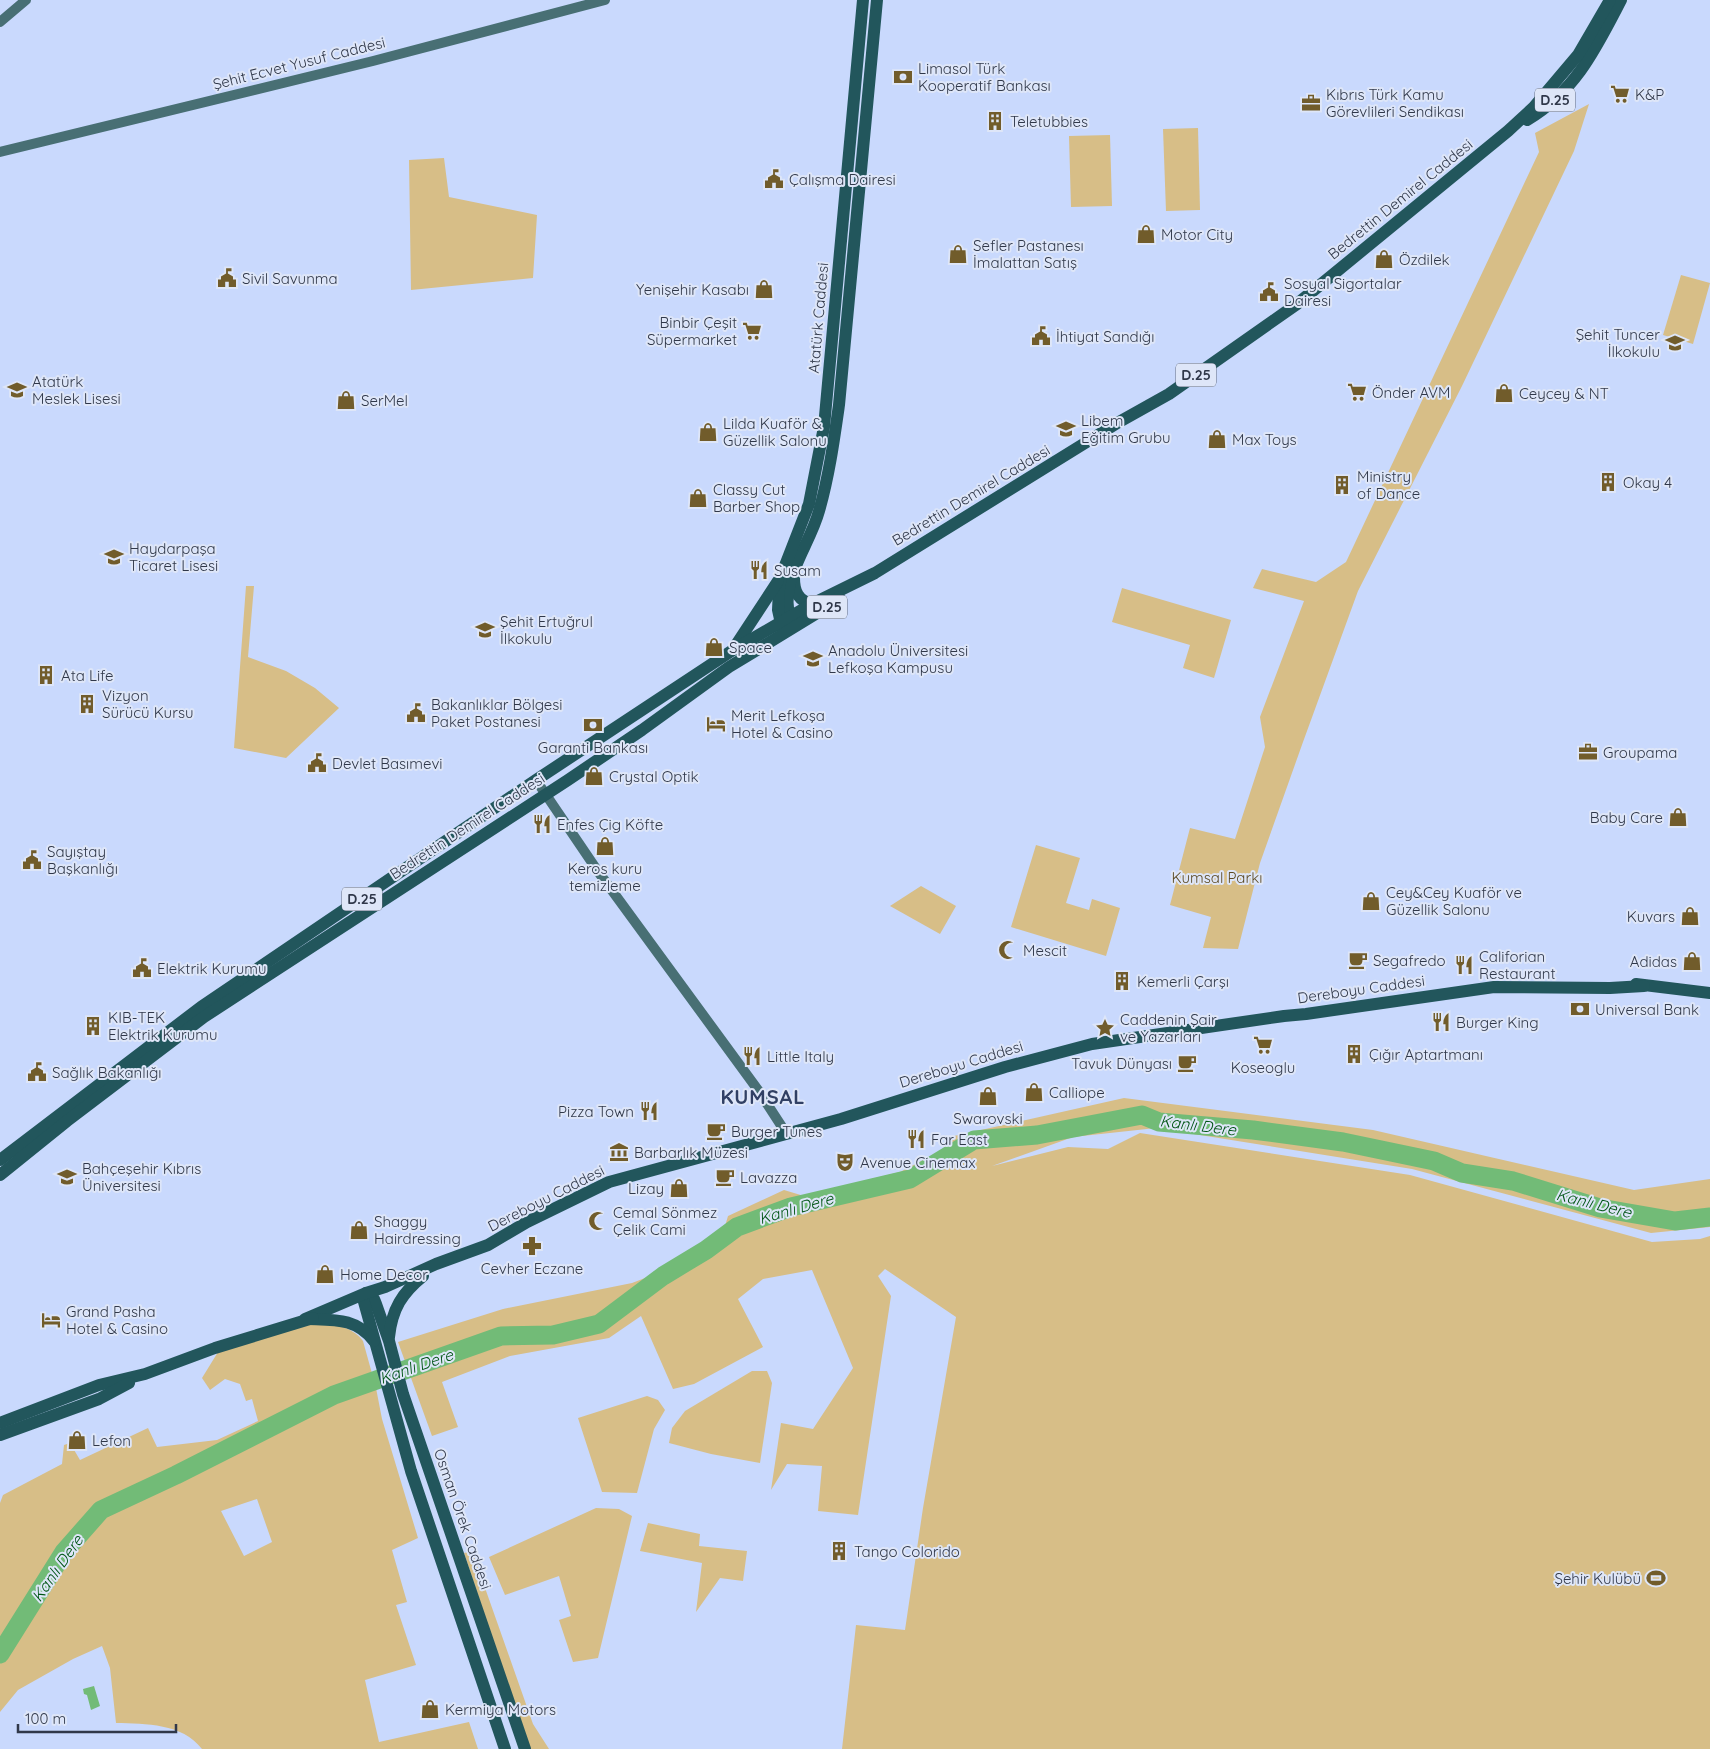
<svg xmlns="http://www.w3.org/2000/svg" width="1710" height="1749" font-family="Quicksand,sans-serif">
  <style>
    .green { fill: #d7be87; fill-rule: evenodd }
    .water { fill: #72bb77 }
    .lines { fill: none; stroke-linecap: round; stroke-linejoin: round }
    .river { stroke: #72bb77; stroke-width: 19 }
    .secondary { stroke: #486f74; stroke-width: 10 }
    .primary { stroke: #22565c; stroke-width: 12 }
    .labels { text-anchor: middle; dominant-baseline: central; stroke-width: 4; stroke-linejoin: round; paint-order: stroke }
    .shield { fill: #dee6f8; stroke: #646c7e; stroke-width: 1 }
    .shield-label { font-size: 14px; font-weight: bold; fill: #30384a }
    .street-label { font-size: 15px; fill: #30384a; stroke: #dee6f8 }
    .poi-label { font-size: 15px; fill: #30384a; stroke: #dee6f8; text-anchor: start }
    .park-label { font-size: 15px; fill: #5c4a23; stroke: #dee6f8 }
    .water-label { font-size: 16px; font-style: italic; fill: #005515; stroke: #dee6f8 }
    .district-label { font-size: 20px; font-weight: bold; letter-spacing: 1px; fill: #314064; stroke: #dee6f8 }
  </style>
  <rect width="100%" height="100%" fill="#c9d9fd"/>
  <g class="green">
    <path d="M1589,104L1574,151L1462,386L1358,591L1303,742L1260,863L1238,949L1203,948L1211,917L1170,905L1190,828L1235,839L1265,747L1260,717L1304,601L1253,588L1262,569L1316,582L1346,562L1539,152L1535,133Z"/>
    <path d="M1198,128L1200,210L1166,211L1163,129Z"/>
    <path d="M1110,135L1112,206L1071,207L1069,136Z"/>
    <path d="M444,158L449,197L537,215L533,278L411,290L409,160Z"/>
    <path d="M1681,275L1710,283L1693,344L1663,335Z"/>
    <path d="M246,586H254L248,657L286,671L315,688L339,708L286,758L234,748Z"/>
    <path d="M1122,588L1231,620L1214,678L1183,668L1190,645L1112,622Z"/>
    <path d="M1036,845L1080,858L1066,903L1089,910L1092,899L1120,908L1106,956L1011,927Z"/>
    <path d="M921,886L956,906L940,934L890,906Z"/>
    <path d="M1124,1098L1373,1130L1634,1190L1710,1179V1227L1651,1233L1412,1169L1156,1128L1073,1137L992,1166L1068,1147L1108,1149L1140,1133L1410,1175L1652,1242L1700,1239L1710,1236V1749H842L856,1625L905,1630L923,1508L956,1317L885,1269L878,1276L891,1296L858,1515L818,1511L822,1466L787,1464L771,1490L781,1423L813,1429L853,1368L812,1270L763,1279L738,1299L763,1347L694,1384L673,1389L641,1316L609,1338L510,1356L442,1382L458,1427L432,1436L398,1342L503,1309L632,1283L718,1250L728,1216L784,1190L804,1196L900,1172L944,1149L945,1138Z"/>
    <path d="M321,1321C337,1325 354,1328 363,1341L376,1388L382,1419L418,1538L392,1550L407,1602L396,1605L416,1665L365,1680L379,1742L469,1722L478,1749H202C182,1723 146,1724 116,1723L110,1668L102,1646L73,1659L18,1690L0,1712V1503L3,1495L62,1464L64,1445L70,1443L80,1460L148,1428L157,1447L217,1440L258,1421L252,1399L246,1401L240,1384L225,1379L210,1390L202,1378L218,1352ZM257,1499L272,1542L244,1556L221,1511Z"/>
    <path d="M752,1371H767L772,1383L760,1463L711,1454L669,1443L672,1428L685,1411Z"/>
    <path d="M647,1396L658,1400L665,1410L654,1429L637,1493L602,1492L578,1418Z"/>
    <path d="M596,1508L619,1509L632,1516L598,1658L573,1662L559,1620L571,1616L559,1576L505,1595L489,1557Z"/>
    <path d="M648,1523L700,1534L699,1546L747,1551L743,1581L720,1578L696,1612L702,1563L640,1551Z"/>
    <path d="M472,1551L533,1724L549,1749H529L464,1553Z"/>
  </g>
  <path class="water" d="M94,1686L100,1706L91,1710L87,1695L84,1694L83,1689Z"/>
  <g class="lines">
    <path class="river" d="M0,1654L64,1552L101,1510L176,1475L334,1395L501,1336L553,1335L599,1324L663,1276L706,1250L737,1227L791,1207L910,1179L974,1140L1037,1135L1142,1115L1159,1122L1253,1130L1343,1142L1434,1161L1462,1173L1513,1181L1600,1208L1675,1221L1710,1217"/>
    <g class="secondary">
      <path d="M0,22L26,0"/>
      <path d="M0,152L373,61L605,0"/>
      <path d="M536,780L597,870L758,1090L786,1133"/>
    </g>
    <g class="primary">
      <path d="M1527,120C1576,91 1596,48 1621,0"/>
      <path d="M794,578C794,591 798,601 812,604"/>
      <path d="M791,623C777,582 809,548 819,511C829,476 834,440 839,405L877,0"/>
      <path d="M782,628L778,610L779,589L781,576L809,504L824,427L863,0"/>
      <path d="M734,648L778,581"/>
      <path d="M1636,984L1710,993"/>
      <path d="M0,1160L201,1007L536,780L733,650L812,604L875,573L1119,422L1169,394L1297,304L1508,131L1534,107L1578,55L1610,0"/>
      <path d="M0,1175L67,1121L204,1017L568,780L642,730L729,667L819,612L839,597"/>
      <path d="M366,1293L374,1299L376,1304L389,1341L403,1394L525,1749"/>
      <path d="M364,1302L411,1471L505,1749"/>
      <path d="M305,1319L366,1293L385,1287L436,1264L488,1245L527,1222L609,1182L841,1119L1005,1067L1092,1044L1284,1016L1306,1014L1494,987L1610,988L1644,986"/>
      <path d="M308,1319C335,1320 356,1318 374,1341"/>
      <path d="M389,1337C392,1309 402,1293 423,1276"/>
      <path d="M0,1423L99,1385L145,1374L215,1348L313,1318"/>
      <path d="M0,1435L99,1399L129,1383"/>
    </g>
  </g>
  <defs>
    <g id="bank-bare" transform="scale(1.5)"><path d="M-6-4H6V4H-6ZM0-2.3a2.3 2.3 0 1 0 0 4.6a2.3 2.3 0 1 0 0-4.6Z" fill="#715c2b" stroke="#dee6f8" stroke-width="2.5" paint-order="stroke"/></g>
    <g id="supermarket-bare" transform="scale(1.5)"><path d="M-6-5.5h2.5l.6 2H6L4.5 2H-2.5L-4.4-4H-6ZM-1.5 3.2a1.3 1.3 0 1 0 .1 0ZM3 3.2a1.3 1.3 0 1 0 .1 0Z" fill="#715c2b" stroke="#dee6f8" stroke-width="2.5" paint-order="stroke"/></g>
    <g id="office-bare" transform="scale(1.5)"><path d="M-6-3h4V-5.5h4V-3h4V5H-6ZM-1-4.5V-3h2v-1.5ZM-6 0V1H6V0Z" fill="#715c2b" stroke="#dee6f8" stroke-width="2.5" paint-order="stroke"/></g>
    <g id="building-bare" transform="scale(1.5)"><path d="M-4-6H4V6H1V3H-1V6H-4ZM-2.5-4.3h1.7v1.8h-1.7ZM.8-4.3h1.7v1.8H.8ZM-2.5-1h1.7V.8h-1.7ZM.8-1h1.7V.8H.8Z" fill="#715c2b" stroke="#dee6f8" stroke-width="2.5" paint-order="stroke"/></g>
    <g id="civic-bare" transform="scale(1.5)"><path d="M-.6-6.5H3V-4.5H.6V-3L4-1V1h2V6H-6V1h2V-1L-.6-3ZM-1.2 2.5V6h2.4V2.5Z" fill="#715c2b" stroke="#dee6f8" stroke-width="2.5" paint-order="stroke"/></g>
    <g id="shop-bare" transform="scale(1.5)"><path d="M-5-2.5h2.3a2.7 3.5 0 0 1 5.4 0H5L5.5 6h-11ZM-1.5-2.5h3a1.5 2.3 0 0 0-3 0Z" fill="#715c2b" stroke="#dee6f8" stroke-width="2.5" paint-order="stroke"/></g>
    <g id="school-bare" transform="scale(1.5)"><path d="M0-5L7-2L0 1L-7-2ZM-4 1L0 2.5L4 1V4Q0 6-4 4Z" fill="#715c2b" stroke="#dee6f8" stroke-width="2.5" paint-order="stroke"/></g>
    <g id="restaurant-bare" transform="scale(1.5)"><path d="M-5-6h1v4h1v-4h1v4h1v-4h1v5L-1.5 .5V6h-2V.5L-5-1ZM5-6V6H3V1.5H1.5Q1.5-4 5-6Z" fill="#715c2b" stroke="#dee6f8" stroke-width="2.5" paint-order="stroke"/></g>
    <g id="university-bare" transform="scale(1.5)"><path d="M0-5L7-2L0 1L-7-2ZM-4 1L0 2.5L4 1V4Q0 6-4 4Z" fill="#715c2b" stroke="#dee6f8" stroke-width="2.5" paint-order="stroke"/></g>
    <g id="hotel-bare" transform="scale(1.5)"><path d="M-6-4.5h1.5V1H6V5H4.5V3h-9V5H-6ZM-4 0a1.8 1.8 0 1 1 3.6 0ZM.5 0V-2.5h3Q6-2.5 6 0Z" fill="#715c2b" stroke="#dee6f8" stroke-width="2.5" paint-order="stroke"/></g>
    <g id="mosque-bare" transform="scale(1.5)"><path d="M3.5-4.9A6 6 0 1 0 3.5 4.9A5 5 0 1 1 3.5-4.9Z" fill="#715c2b" stroke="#dee6f8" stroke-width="2.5" paint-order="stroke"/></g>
    <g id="cafe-bare" transform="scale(1.5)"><path d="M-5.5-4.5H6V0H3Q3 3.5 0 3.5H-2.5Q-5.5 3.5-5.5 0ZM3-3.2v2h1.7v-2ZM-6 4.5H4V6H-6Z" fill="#715c2b" stroke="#dee6f8" stroke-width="2.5" paint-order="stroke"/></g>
    <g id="sight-bare" transform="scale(1.5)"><path d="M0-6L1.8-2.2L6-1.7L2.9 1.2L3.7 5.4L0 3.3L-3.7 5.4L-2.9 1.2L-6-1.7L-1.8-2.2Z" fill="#715c2b" stroke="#dee6f8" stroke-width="2.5" paint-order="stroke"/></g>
    <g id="museum-bare" transform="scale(1.5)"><path d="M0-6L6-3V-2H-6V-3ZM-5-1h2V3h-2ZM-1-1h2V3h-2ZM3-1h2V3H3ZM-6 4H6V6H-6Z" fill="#715c2b" stroke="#dee6f8" stroke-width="2.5" paint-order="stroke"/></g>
    <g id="theatre-bare" transform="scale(1.5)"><path d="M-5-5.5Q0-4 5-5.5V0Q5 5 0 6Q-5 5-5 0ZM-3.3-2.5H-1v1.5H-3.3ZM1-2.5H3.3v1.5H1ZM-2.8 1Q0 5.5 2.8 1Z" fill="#715c2b" stroke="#dee6f8" stroke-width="2.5" paint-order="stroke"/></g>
    <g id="pharmacy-bare" transform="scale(1.5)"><path d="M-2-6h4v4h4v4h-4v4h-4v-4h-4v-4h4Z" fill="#715c2b" stroke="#dee6f8" stroke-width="2.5" paint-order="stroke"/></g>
    <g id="stadium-bare" transform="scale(1.5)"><path d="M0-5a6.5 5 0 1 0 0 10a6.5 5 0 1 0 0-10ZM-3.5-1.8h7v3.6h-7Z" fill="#715c2b" stroke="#dee6f8" stroke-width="2.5" paint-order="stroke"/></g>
  </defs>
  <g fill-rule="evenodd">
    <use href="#bank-bare" x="903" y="77"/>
    <use href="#supermarket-bare" x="1620" y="94"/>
    <use href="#office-bare" x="1311" y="103"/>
    <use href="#building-bare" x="995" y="121"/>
    <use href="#civic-bare" x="774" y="179"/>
    <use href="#shop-bare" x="1146" y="234"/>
    <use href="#shop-bare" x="958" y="254"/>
    <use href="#shop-bare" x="1384" y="259"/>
    <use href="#civic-bare" x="227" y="278"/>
    <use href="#shop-bare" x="764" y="289"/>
    <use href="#civic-bare" x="1269" y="292"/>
    <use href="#supermarket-bare" x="752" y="331"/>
    <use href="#civic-bare" x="1041" y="336"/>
    <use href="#school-bare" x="1675" y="343"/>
    <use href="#school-bare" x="17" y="390"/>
    <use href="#supermarket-bare" x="1357" y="392"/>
    <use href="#shop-bare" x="1504" y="393"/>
    <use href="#shop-bare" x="346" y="400"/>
    <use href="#school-bare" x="1066" y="429"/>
    <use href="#shop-bare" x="708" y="432"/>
    <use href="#shop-bare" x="1217" y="439"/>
    <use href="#building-bare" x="1608" y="482"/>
    <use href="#building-bare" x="1342" y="485"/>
    <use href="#shop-bare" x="698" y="498"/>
    <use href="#school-bare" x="114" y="557"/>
    <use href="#restaurant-bare" x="759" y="570"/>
    <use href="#school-bare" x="485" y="630"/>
    <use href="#shop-bare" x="714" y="647"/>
    <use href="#university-bare" x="813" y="659"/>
    <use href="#building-bare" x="46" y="675"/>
    <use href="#building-bare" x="87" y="704"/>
    <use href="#civic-bare" x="416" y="713"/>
    <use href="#hotel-bare" x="716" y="724"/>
    <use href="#bank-bare" x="593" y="725"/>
    <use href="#office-bare" x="1588" y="752"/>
    <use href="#civic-bare" x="317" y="763"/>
    <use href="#shop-bare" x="594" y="776"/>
    <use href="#shop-bare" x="1678" y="817"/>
    <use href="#restaurant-bare" x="542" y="824"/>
    <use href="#shop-bare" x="605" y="846"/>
    <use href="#civic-bare" x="32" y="860"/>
    <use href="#shop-bare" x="1371" y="901"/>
    <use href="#shop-bare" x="1690" y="916"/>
    <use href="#mosque-bare" x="1008" y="950"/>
    <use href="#cafe-bare" x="1358" y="960"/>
    <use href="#shop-bare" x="1692" y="961"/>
    <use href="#restaurant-bare" x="1464" y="965"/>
    <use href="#civic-bare" x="142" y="968"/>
    <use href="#building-bare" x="1122" y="981"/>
    <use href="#bank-bare" x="1580" y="1009"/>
    <use href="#restaurant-bare" x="1441" y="1022"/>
    <use href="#building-bare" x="93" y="1026"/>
    <use href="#sight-bare" x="1105" y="1028"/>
    <use href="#supermarket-bare" x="1263" y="1045"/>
    <use href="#building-bare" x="1354" y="1054"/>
    <use href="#restaurant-bare" x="752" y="1056"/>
    <use href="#cafe-bare" x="1187" y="1063"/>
    <use href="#civic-bare" x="37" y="1072"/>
    <use href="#shop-bare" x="1034" y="1092"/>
    <use href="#shop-bare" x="988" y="1096"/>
    <use href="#restaurant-bare" x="649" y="1111"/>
    <use href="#cafe-bare" x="716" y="1131"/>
    <use href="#restaurant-bare" x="916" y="1139"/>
    <use href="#museum-bare" x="619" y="1152"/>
    <use href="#theatre-bare" x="845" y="1162"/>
    <use href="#university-bare" x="67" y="1177"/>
    <use href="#cafe-bare" x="725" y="1177"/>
    <use href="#shop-bare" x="679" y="1188"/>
    <use href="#mosque-bare" x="598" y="1221"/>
    <use href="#shop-bare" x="359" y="1230"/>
    <use href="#pharmacy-bare" x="532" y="1246"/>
    <use href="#shop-bare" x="325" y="1274"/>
    <use href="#hotel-bare" x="51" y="1320"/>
    <use href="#shop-bare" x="77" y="1440"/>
    <use href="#building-bare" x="839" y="1551"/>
    <use href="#stadium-bare" x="1656" y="1578"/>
    <use href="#shop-bare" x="430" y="1709"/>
  </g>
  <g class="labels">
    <g class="shield">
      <rect x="1535" y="88.5" width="40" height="23" rx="4"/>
      <rect x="1176" y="363.5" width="40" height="23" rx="4"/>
      <rect x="807" y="595.5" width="40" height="23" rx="4"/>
      <rect x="342" y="887.5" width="40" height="23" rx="4"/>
    </g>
    <g class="shield-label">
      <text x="1555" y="100">D.25</text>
      <text x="1196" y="375">D.25</text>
      <text x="827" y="607">D.25</text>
      <text x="362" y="899">D.25</text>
    </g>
    <g class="street-label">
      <text transform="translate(299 63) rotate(-14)">Şehit Ecvet Yusuf Caddesi</text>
      <text transform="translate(1400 199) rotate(-39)">Bedrettin Demirel Caddesi</text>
      <text transform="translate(818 318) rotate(-85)">Atatürk Caddesi</text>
      <text transform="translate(971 495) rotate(-31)">Bedrettin Demirel Caddesi</text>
      <text transform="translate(467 826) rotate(-33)">Bedrettin Demirel Caddesi</text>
      <text transform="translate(1361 989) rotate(-8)">Dereboyu Caddesi</text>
      <text transform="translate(961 1064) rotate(-17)">Dereboyu Caddesi</text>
      <text transform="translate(546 1198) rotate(-27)">Dereboyu Caddesi</text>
      <text transform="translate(463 1519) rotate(71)">Osman Örek Caddesi</text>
    </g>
    <g class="poi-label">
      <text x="918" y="68">Limasol Türk<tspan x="918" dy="17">Kooperatif Bankası</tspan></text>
      <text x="1326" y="94">Kıbrıs Türk Kamu<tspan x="1326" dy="17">Görevlileri Sendikası</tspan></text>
      <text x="1635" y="94">K&amp;P</text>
      <text x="1010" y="121">Teletubbies</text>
      <text x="789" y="179">Çalışma Dairesi</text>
      <text x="1161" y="234">Motor City</text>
      <text x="973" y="245">Sefler Pastanesı<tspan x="973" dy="17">İmalattan Satış</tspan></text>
      <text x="1399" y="259">Özdilek</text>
      <text x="242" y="278">Sivil Savunma</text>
      <text x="1284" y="283">Sosyal Sigortalar<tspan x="1284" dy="17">Dairesi</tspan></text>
      <text x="749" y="289" text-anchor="end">Yenişehir Kasabı</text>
      <text x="737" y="322" text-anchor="end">Binbir Çeşit<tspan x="737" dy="17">Süpermarket</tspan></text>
      <text x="1660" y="334" text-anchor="end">Şehit Tuncer<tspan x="1660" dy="17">İlkokulu</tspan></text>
      <text x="1056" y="336">İhtiyat Sandığı</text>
      <text x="32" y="381">Atatürk<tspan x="32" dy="17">Meslek Lisesi</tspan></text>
      <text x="1372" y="392">Önder AVM</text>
      <text x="1519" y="393">Ceycey &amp; NT</text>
      <text x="361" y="400">SerMel</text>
      <text x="1081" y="420">Libem<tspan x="1081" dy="17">Eğitim Grubu</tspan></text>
      <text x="723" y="423">Lilda Kuaför &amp;<tspan x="723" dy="17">Güzellik Salonu</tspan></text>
      <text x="1232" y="439">Max Toys</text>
      <text x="1357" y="476">Ministry<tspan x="1357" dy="17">of Dance</tspan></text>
      <text x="1623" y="482">Okay 4</text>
      <text x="713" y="489">Classy Cut<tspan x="713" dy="17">Barber Shop</tspan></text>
      <text x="129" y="548">Haydarpaşa<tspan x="129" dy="17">Ticaret Lisesi</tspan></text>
      <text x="774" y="570">Susam</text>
      <text x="500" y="621">Şehit Ertuğrul<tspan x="500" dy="17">İlkokulu</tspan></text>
      <text x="729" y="647">Space</text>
      <text x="828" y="650">Anadolu Üniversitesi<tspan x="828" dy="17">Lefkoşa Kampusu</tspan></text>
      <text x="61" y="675">Ata Life</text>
      <text x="102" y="695">Vizyon<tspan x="102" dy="17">Sürücü Kursu</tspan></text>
      <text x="431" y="704">Bakanlıklar Bölgesi<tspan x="431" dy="17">Paket Postanesi</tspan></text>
      <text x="731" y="715">Merit Lefkoşa<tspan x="731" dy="17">Hotel &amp; Casino</tspan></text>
      <text x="593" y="747" text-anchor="middle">Garanti Bankası</text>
      <text x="1603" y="752">Groupama</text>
      <text x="332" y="763">Devlet Basımevi</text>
      <text x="609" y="776">Crystal Optik</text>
      <text x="1663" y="817" text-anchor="end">Baby Care</text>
      <text x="557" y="824">Enfes Çig Köfte</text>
      <text x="47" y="851">Sayıştay<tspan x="47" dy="17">Başkanlığı</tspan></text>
      <text x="605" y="868" text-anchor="middle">Keros kuru<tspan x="605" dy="17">temizleme</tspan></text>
      <text x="1386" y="892">Cey&amp;Cey Kuaför ve<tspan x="1386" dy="17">Güzellik Salonu</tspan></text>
      <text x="1675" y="916" text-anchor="end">Kuvars</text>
      <text x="1023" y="950">Mescit</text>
      <text x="1479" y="956">Califorian<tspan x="1479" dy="17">Restaurant</tspan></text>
      <text x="1373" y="960">Segafredo</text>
      <text x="1677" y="961" text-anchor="end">Adidas</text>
      <text x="157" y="968">Elektrik Kurumu</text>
      <text x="1137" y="981">Kemerli Çarşı</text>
      <text x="1595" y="1009">Universal Bank</text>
      <text x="108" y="1017">KIB-TEK<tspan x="108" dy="17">Elektrik Kurumu</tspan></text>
      <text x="1120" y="1019">Caddenin Şair<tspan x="1120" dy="17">ve Yazarları</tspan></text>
      <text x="1456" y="1022">Burger King</text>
      <text x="1369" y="1054">Çığır Aptartmanı</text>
      <text x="767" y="1056">Little Italy</text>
      <text x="1172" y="1063" text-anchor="end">Tavuk Dünyası</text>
      <text x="1263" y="1067" text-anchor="middle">Koseoglu</text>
      <text x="52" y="1072">Sağlık Bakanlığı</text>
      <text x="1049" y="1092">Calliope</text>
      <text x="634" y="1111" text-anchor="end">Pizza Town</text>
      <text x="988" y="1118" text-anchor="middle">Swarovski</text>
      <text x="731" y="1131">Burger Tunes</text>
      <text x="931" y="1139">Far East</text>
      <text x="634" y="1152">Barbarlık Müzesi</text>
      <text x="860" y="1162">Avenue Cinemax</text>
      <text x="82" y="1168">Bahçeşehir Kıbrıs<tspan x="82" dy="17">Üniversitesi</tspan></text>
      <text x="740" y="1177">Lavazza</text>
      <text x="664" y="1188" text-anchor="end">Lizay</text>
      <text x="613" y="1212">Cemal Sönmez<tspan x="613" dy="17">Çelik Cami</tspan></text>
      <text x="374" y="1221">Shaggy<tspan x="374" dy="17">Hairdressing</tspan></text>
      <text x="532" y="1268" text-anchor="middle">Cevher Eczane</text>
      <text x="340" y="1274">Home Decor</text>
      <text x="66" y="1311">Grand Pasha<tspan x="66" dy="17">Hotel &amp; Casino</tspan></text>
      <text x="92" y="1440">Lefon</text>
      <text x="854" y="1551">Tango Colorido</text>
      <text x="1641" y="1578" text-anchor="end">Şehir Kulübü</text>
      <text x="445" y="1709">Kermiya Motors</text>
    </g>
    <g class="park-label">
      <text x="1217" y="877">Kumsal Parkı</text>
    </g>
    <g class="water-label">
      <text transform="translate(1198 1125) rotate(7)">Kanlı Dere</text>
      <text transform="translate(1594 1203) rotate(14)">Kanlı Dere</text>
      <text transform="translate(796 1208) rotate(-16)">Kanlı Dere</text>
      <text transform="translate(416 1366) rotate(-19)">Kanlı Dere</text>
      <text transform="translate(57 1568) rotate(-55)">Kanlı Dere</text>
    </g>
    <g class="district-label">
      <text x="763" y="1096">KUMSAL</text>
    </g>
  </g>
  <path d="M18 1724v8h158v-8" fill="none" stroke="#30384a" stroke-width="2.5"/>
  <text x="25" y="1724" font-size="15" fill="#30384a" stroke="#dee6f8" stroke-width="4" paint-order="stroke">100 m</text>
</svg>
